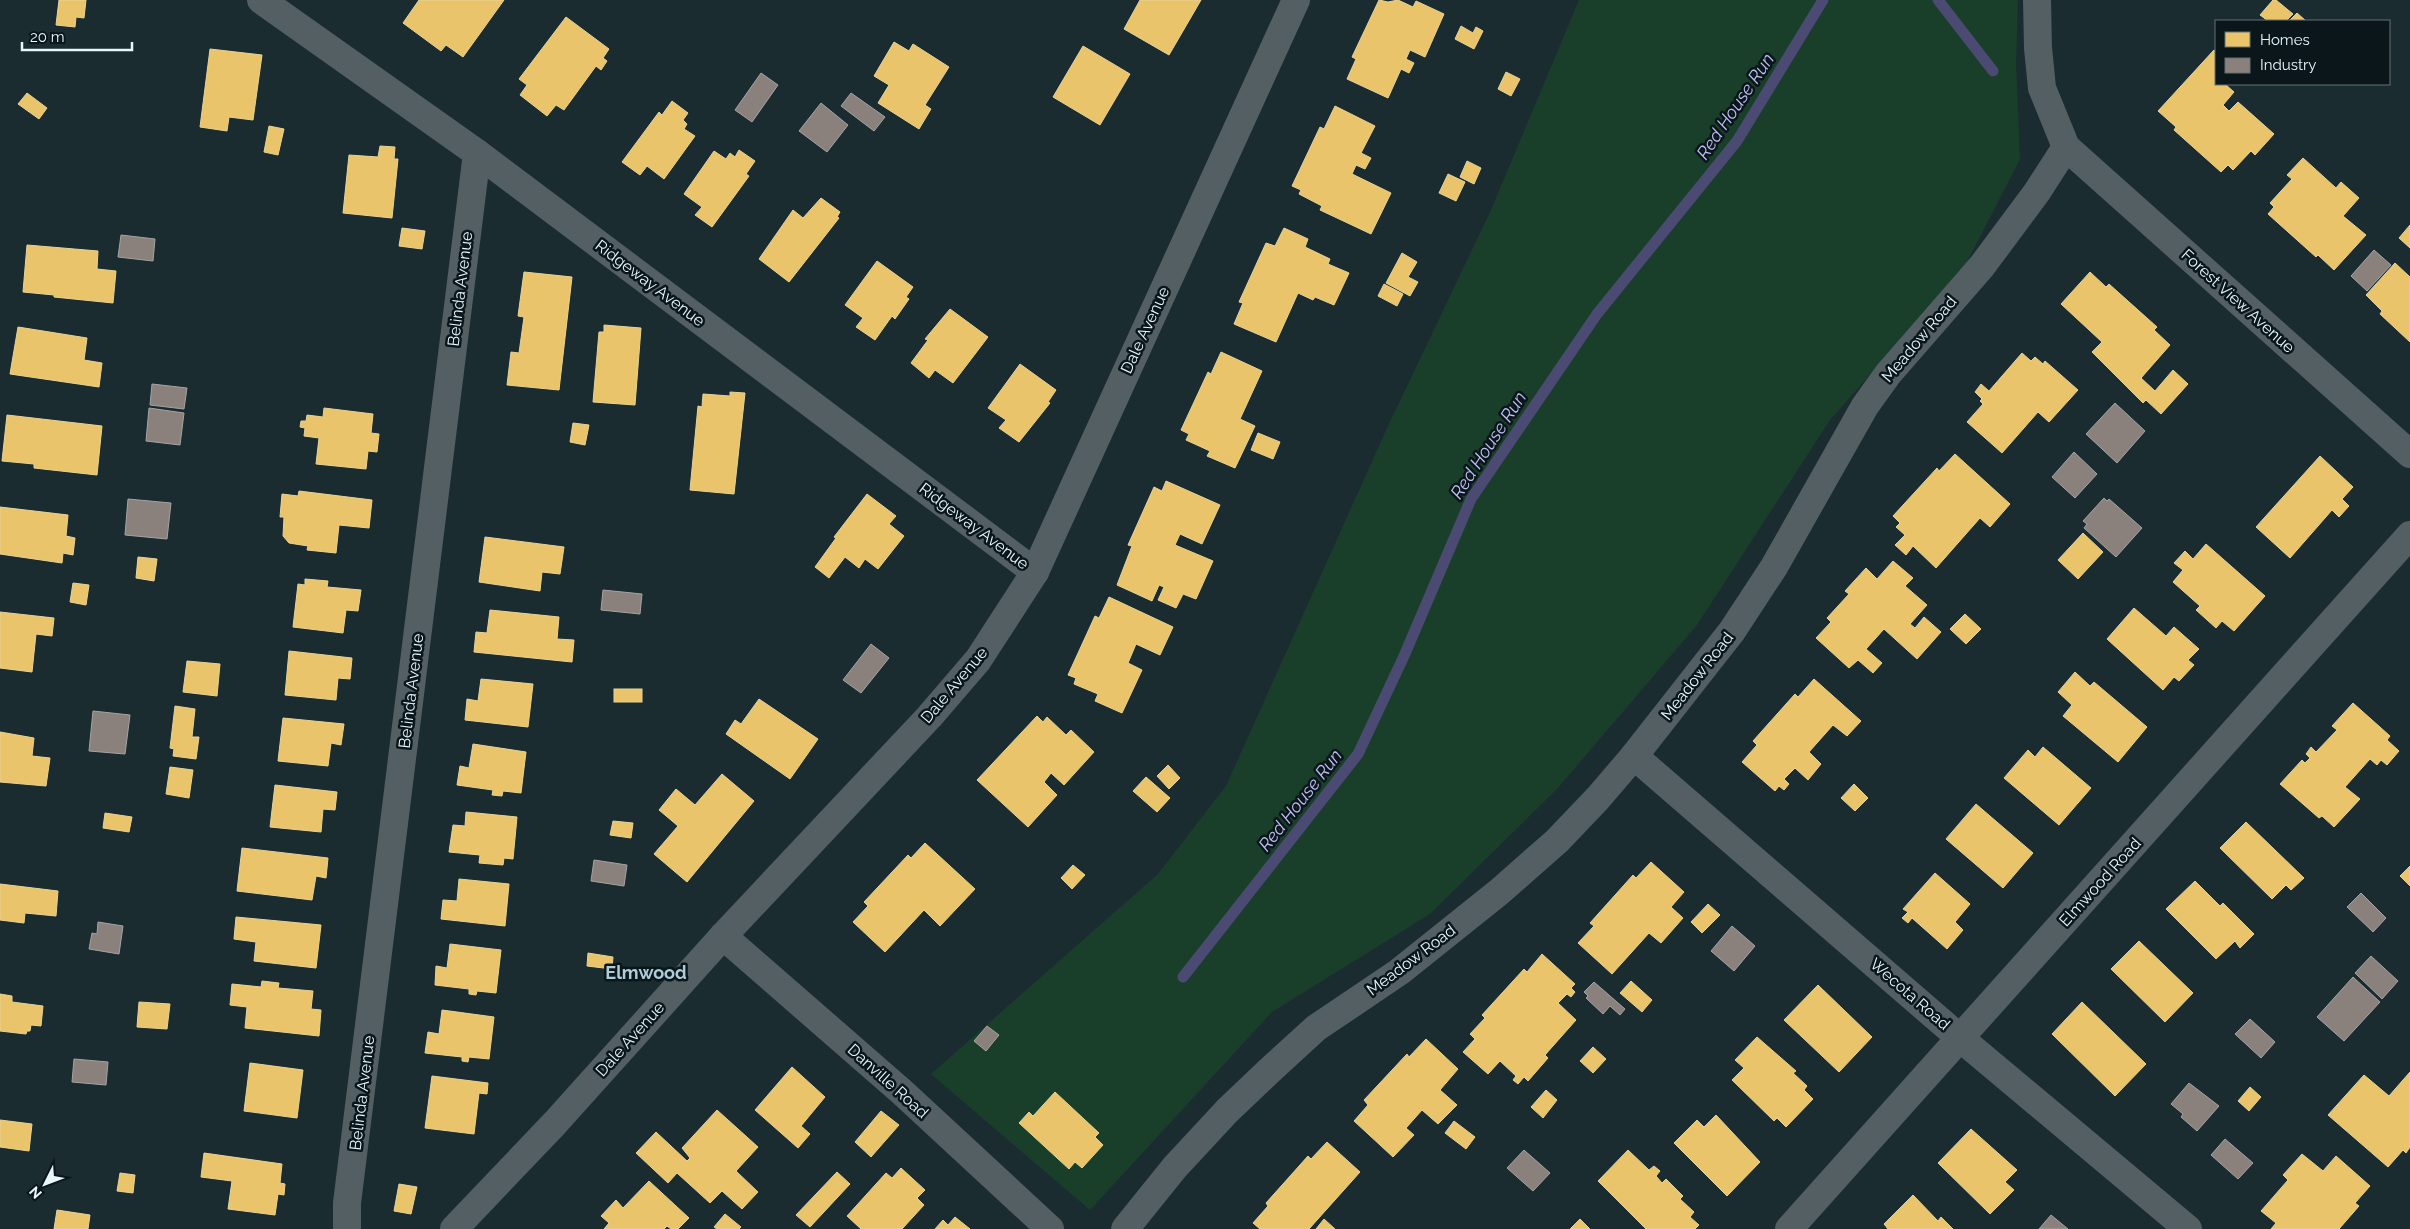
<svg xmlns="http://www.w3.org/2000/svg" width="2410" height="1229" font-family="Raleway,sans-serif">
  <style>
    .green { fill: #193f2b }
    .homes { fill: #e9c46a; stroke: #e8d396 }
    .industry { fill: #8a817c; stroke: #a6a4a3 }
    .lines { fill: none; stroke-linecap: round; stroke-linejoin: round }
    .stream { stroke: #4a4a72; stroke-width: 11 }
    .minor { stroke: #535f63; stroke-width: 28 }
    .labels { text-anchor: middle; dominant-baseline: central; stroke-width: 5; stroke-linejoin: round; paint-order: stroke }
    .street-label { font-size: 16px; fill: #e7f7fd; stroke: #0a161a }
    .water-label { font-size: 18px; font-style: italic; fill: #c1bff8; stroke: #0a161a }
    .neighbourhood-label { font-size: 18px; font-weight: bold; fill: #accdd8; stroke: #0a161a }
  </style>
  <rect width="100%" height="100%" fill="#1b2c31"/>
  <path class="green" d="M1579,0H2018L2016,64L2020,159L1964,268L1830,420L1697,625L1557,789L1430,914L1272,1012L1090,1210L931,1074L1158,874L1226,786L1388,426L1491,210Z"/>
  <g class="homes">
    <path d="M59,0H86L84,18L76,17L75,27L56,25Z"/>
    <path d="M419,0H504L463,57L446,45L441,51L403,23Z"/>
    <path d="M1140,0H1201L1169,55L1124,29Z"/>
    <path d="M1379,0L1388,2L1398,0L1413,7L1416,1L1444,14L1425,57L1410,50L1406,59L1414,63L1409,73L1401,69L1388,98L1347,79L1356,59L1352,57Z"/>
    <path d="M2273,0H2276L2293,14L2286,21H2268L2260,15Z"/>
    <path d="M2297,13L2306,21H2289Z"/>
    <path d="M566,17L609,49L603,58L607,61L601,70L596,66L564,110L556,105L547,116L520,95L527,85L519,79Z"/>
    <path d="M1461,26L1473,33L1476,27L1483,31L1474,49L1455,39Z"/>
    <path d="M894,42L909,51L913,44L949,67L925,105L931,109L919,129L878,103L889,85L874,76Z"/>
    <path d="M1083,46L1130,74L1100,125L1053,97Z"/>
    <path d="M210,49L262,55L253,120L229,117L227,131L200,127Z"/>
    <path d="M2214,50L2216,51V84H2225L2234,92L2223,105L2229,111L2238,102L2274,134L2255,155L2251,151L2233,170L2228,165L2221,172L2174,130L2176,127L2158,111Z"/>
    <path d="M1506,72L1520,79L1511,96L1498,89Z"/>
    <path d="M27,93L47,108L39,119L18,104Z"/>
    <path d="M672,101L688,113L683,120L687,124L684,129L695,136L664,179L647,166L640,175L622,162L659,112L662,115Z"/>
    <path d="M1335,106L1375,126L1361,153L1371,158L1365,169L1356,165L1352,174L1391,193L1371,234L1320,210L1322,206L1299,194L1301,190L1292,186L1320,127L1324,129Z"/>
    <path d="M269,126L284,129L278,155L264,152Z"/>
    <path d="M380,146L395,147L394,159H398L392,218L343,213L349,155L378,157Z"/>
    <path d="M739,150L755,161L746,174L749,176L712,227L695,215L702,207L684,194L714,151L726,159L730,153L735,157Z"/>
    <path d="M2303,158L2336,188L2341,182L2359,198L2343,216L2366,235L2334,270L2318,255L2316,257L2268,214L2274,207L2270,203L2292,179L2287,175Z"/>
    <path d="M1467,161L1481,168L1474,184L1460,177Z"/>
    <path d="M1448,174L1465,182L1456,201L1439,193Z"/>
    <path d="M821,198L840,212L837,217L839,218L789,282L759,259L793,210L803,218Z"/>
    <path d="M2410,225V248L2399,238Z"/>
    <path d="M402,228L425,231L422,249L399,246Z"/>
    <path d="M1284,228L1308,239L1305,247L1330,259L1328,264L1349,273L1334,305L1315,297L1313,300L1298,293L1276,342L1234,324L1243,303L1239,302L1266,243L1275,246Z"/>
    <path d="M27,245L98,251L97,269L116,271L113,303L54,297V295L23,292Z"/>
    <path d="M1402,253L1417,262L1408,277L1418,282L1410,296L1386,283Z"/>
    <path d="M877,261L913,287L906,297L909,299L895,319L892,316L875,340L856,327L863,318L845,305Z"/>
    <path d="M2395,263L2410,277V342L2380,314L2382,311L2366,295Z"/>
    <path d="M524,272L572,277L559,390L507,385L511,352L519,353L524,317L518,316Z"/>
    <path d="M2090,272L2106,287L2109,284L2157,327L2154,330L2170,345L2141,378L2155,391L2173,370L2188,384L2161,414L2146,400L2143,403L2092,352L2102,342L2061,304Z"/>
    <path d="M1384,284L1403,294L1397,306L1378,296Z"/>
    <path d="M950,309L988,337L953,383L935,370L929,378L911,363L928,340L925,339Z"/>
    <path d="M604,325L641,328L635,405L593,402L599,332H604Z"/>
    <path d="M18,327L87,338L84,360L102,363L99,387L10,374Z"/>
    <path d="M1221,352L1262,371L1240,419L1255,426L1235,468L1207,456L1210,451L1186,440L1189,434L1181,430L1208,372L1211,374Z"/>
    <path d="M2022,353L2031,361L2035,357L2043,364L2045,361L2078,390L2049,422L2038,412L2002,453L1967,422L1983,404L1980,401L1982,399L1975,392L1981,384L1989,391Z"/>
    <path d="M1020,364L1056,390L1048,402L1050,403L1019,442L999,428L1006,420L988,408Z"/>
    <path d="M730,392L745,393L734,494L690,490L698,406L702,407L703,394L730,396Z"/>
    <path d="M324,408L373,414L371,433L379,434L377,452L368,451L366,469L316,464L319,438L304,436L305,428L300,427L301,421H306L307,415L323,417Z"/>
    <path d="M7,415L102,426L97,475L34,468V464L2,461Z"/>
    <path d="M573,423L589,425L585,445L570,442Z"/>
    <path d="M1258,433L1280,442L1273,459L1251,450Z"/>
    <path d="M1955,454L2010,504L1990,527L1980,518L1936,568L1913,546L1906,555L1895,545L1905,535L1896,527L1900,523L1893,516L1937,468L1939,471Z"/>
    <path d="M2320,456L2353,487L2342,499L2349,506L2339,517L2332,510L2290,558L2256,527Z"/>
    <path d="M1166,481L1220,505L1202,544L1180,534L1175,545L1213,561L1196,599L1183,594L1176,608L1158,600L1164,587L1159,585L1152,601L1117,585L1132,546L1128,545L1154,487L1162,491Z"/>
    <path d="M299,491L372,500L369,528L339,525L336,553L307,550L308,546L289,543L283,536L284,517H280L282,494L298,496Z"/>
    <path d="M867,494L896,516L889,524L904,536L878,569L865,559L859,568L845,557L829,578L815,567L836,538L834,537Z"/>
    <path d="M0,507L68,515L66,536L75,538L73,555L63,553L62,563L0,554Z"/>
    <path d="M2083,533L2103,552L2078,579L2058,560Z"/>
    <path d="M485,537L564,547L560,574L542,572L540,591L479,582Z"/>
    <path d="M2206,544L2265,596L2234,631L2222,621L2216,628L2196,610L2200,606L2173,582L2183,570L2174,563L2185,551L2193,559Z"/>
    <path d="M138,557L157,559L154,581L136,578Z"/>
    <path d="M1893,561L1913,578L1905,586L1927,605L1910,624L1915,628L1924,617L1941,632L1917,659L1884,629L1866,649L1882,663L1873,673L1858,660L1849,668L1816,638L1831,622L1827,618L1849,594L1845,591L1866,568L1877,579Z"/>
    <path d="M305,579L328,581L327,587L361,590L358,611L346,610L343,633L293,627L298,584L305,585Z"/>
    <path d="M73,583L89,585L86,605L70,602Z"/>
    <path d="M1109,597L1173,627L1160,655L1136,644L1128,663L1142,670L1122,713L1095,701L1098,694L1074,684L1076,678L1068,675L1095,616L1099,618Z"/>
    <path d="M2134,608L2166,636L2174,627L2199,649L2188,660L2194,665L2179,681L2174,677L2163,690L2107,639Z"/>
    <path d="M490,610L559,617L557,639L574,640L572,662L474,652L476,632L487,633Z"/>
    <path d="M0,612L54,618L52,636L36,634L32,672L0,668Z"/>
    <path d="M1965,614L1981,629L1966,644L1950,629Z"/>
    <path d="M289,651L352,658L350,679L338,678L336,700L285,695Z"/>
    <path d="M187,661L220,664L217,696L183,692Z"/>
    <path d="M2075,672L2090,686L2094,682L2147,727L2118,762L2063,716L2072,705L2058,692Z"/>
    <path d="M481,679L533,684L528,727L465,720L467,699L478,701Z"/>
    <path d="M1814,679L1861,721L1847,736L1833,725L1809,752L1821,764L1808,780L1795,768L1784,779L1789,784L1784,790L1779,786L1775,791L1742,762L1757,745L1753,741L1795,694L1798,697Z"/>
    <rect x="614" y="689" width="28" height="13"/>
    <path d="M759,699L818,739L790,779L726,734L735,720L741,724Z"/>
    <path d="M2353,703L2390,736L2387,740L2399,751L2387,765L2381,760L2377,765L2370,759L2345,787L2360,799L2334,827L2322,816L2319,818L2280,784L2302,760L2305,763L2310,758L2306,754L2311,747L2316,752L2337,730L2332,726Z"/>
    <path d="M175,706L195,709L192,737H199L196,759L173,756L174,749L170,748Z"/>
    <path d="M1037,716L1043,722L1047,717L1066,735L1071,730L1094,752L1064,785L1051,773L1044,782L1057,795L1028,827L977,780Z"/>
    <path d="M283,718L344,724L341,745L331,743L328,766L278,761Z"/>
    <path d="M0,732L34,738L32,756L50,758L46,786L0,782Z"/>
    <path d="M473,744L526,752L521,793L503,791L502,796L492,795L493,790L457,785L460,766L469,768Z"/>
    <path d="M2043,747L2091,788L2059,825L2004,778L2028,750L2035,757Z"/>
    <path d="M1168,765L1180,778L1169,789L1157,776Z"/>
    <path d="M170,767L193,770L189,798L166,794Z"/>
    <path d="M722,774L754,801L687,882L654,854L678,826L659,810L676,789L695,805Z"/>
    <path d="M1146,777L1170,798L1157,812L1133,791Z"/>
    <path d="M1854,784L1868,798L1855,811L1841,798Z"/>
    <path d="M275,785L337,792L335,810L323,809L321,832L270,827Z"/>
    <path d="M1976,804L2033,853L2003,888L1946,839Z"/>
    <path d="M466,812L517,817L513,859L504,858L503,865L479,863L480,855L449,852L453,825L465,826Z"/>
    <path d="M105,813L132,817L129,832L103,828Z"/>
    <path d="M613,821L633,823L631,838L610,835Z"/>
    <path d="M2246,822L2304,878L2291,890L2286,885L2272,899L2220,848Z"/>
    <path d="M925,843L975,889L940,926L924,910L885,952L853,922L868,906L864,902L908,855L911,858Z"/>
    <path d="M242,848L328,858L326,878L316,876L312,900L237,891Z"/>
    <path d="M1651,862L1684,892L1671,907L1683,918L1661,943L1649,933L1612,974L1578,943L1594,926L1590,923L1633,875L1636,878Z"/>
    <path d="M1073,865L1085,875L1072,889L1061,878Z"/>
    <path d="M2410,866V886L2400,876Z"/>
    <path d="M1935,873L1970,904L1955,922L1963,930L1947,949L1912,918L1908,923L1902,918L1908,912L1903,909Z"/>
    <path d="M459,879L509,884L505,926L441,919L443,900L457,901Z"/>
    <path d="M2195,881L2220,906L2223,903L2254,934L2240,948L2235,941L2216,959L2166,909Z"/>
    <path d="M0,884L58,891L56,916L25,913L24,923L0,920Z"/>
    <path d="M1708,904L1720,915L1702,933L1691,922Z"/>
    <path d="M236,917L321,925L316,968L254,961L256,942L234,939Z"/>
    <path d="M2139,941L2193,993L2165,1022L2111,969Z"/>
    <path d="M450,944L501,950L496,993L477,991L476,995L469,994V989L435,985L436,966L447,968Z"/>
    <path d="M588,953L613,957L612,969L587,966Z"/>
    <path d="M1542,954L1575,984L1571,988L1575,992L1571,997L1567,994L1558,1003L1576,1020L1545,1055L1548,1058L1528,1081L1524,1077L1518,1084L1513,1080L1516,1076L1500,1061L1488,1074L1463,1052L1475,1039L1470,1034L1485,1018L1482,1015L1524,969L1527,972Z"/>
    <path d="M262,981L279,983L278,988L313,991L311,1009L321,1010L319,1036L245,1028L247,1007L230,1005L232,984L261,987Z"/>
    <path d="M1631,981L1652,1000L1642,1012L1620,993Z"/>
    <path d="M1818,985L1872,1037L1839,1072L1784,1020Z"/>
    <path d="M0,994L12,996V1002L43,1006L41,1026L31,1025L30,1031H27L26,1034L0,1031Z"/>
    <path d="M139,1002L170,1004L167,1029L137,1027Z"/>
    <path d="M2082,1002L2146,1064L2115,1096L2052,1034Z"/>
    <path d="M442,1010L494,1017L489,1059L469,1057L468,1062L462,1061V1057L425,1053L428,1032L439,1034Z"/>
    <path d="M1757,1037L1796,1071L1793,1073L1807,1086L1804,1090L1813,1099L1786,1127L1777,1118L1774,1121L1732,1080L1744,1068L1735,1060Z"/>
    <path d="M1426,1039L1458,1069L1440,1090L1457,1105L1438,1124L1422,1110L1406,1128L1414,1135L1393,1157L1354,1121L1368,1105L1364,1100L1407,1054L1409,1057Z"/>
    <path d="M1593,1047L1606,1059L1593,1073L1580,1061Z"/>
    <path d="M250,1063L303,1070L297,1118L244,1111Z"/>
    <path d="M792,1067L825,1097L801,1126L810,1134L798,1148L755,1110Z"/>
    <path d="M2410,1072V1147L2406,1153L2403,1150L2388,1167L2328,1115L2364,1075L2389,1096Z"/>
    <path d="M432,1076L488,1083L487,1094L479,1093L474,1134L425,1128Z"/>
    <path d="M2250,1087L2261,1097L2249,1111L2238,1101Z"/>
    <path d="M1546,1090L1557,1100L1543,1118L1531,1107Z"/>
    <path d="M1055,1092L1099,1133L1095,1137L1103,1145L1082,1168L1075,1162L1069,1169L1019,1123L1029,1112L1033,1116Z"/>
    <path d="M717,1110L758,1147L736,1171L758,1192L742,1209L722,1191L710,1203L677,1173L668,1183L636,1153L656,1132L687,1161L690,1158L682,1148Z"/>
    <path d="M881,1111L899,1125L871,1157L855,1142Z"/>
    <path d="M1716,1115L1760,1162L1727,1196L1674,1143L1697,1120L1704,1127Z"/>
    <path d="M0,1120L32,1124L29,1151L0,1147Z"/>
    <path d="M1454,1121L1475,1137L1466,1149L1445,1133Z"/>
    <path d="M1971,1129L2017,1170L2005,1182L2014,1190L1990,1214L1938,1163Z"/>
    <path d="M1327,1142L1360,1172L1309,1229H1260L1253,1223L1268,1206L1266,1203L1308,1156L1311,1159Z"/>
    <path d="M1628,1150L1649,1170L1654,1166L1660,1171L1656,1176L1662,1183L1666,1179L1683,1196L1680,1199L1694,1212L1690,1217L1699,1225L1695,1229H1646L1598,1181Z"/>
    <path d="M204,1153L282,1164L280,1183L285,1184L284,1195L278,1194L275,1215L228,1209L232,1181L201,1177Z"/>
    <path d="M2302,1154L2323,1171L2336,1156L2370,1186L2355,1203L2359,1206L2339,1229H2271L2276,1223L2261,1211L2288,1180L2283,1175Z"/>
    <path d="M901,1168L925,1190L917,1198L924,1205L902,1229H861L847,1216L886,1173L892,1178Z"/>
    <path d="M837,1172L850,1184L810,1227L796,1215Z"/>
    <path d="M120,1173L135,1175L133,1193L117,1191Z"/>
    <path d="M649,1181L689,1218L678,1229H671L667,1226L664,1229H604L609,1223L601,1216L616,1200L623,1208Z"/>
    <path d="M399,1184L417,1187L411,1214L394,1211Z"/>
    <path d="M1913,1195L1938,1221L1941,1217L1953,1229H1888L1884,1224Z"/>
    <path d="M57,1210L90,1215L88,1229H54Z"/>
    <path d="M725,1214L741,1227L739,1229H717L714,1227Z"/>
    <path d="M955,1217L970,1229H935L943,1220L948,1225Z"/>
    <path d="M1324,1219L1335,1229H1316Z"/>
    <path d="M1580,1219L1590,1229H1570Z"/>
  </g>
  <g class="industry">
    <path d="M761,73L778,85L752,122L735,110Z"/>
    <path d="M851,93L885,117L874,131L841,106Z"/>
    <path d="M821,103L848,125L827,152L799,131Z"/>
    <path d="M121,235L155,239L153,261L118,257Z"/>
    <path d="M2374,250L2391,265L2367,291L2351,276Z"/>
    <path d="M152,384L187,388L184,409L150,405Z"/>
    <path d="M2115,403L2145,431L2117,463L2086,434Z"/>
    <path d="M149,408L184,413L180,445L146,441Z"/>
    <path d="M2074,452L2097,474L2075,498L2052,477Z"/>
    <path d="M2104,498L2107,501L2109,499L2142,528L2116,557L2084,528L2087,524L2083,521Z"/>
    <path d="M128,499L171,503L167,539L125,535Z"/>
    <path d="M603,590L642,594L640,614L601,610Z"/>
    <path d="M871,644L889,658L861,693L843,680Z"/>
    <path d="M93,711L130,715L125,754L89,751Z"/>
    <path d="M594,860L627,865L624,886L591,881Z"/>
    <path d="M2361,893L2386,918L2373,932L2347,907Z"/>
    <path d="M98,922L123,926L119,954L89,949L92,933L97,934Z"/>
    <path d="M1732,926L1755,946L1734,971L1711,951Z"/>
    <path d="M2371,956L2398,981L2382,999L2355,973Z"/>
    <path d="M2353,977L2380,1002L2344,1041L2317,1017Z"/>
    <path d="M1594,982L1625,1009L1620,1015L1610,1006L1603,1014L1586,998L1588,996L1584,992Z"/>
    <path d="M2250,1019L2275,1042L2261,1058L2235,1034Z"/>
    <path d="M987,1026L999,1035L986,1051L974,1041Z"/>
    <path d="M74,1059L108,1062L106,1085L72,1082Z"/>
    <path d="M2189,1083L2219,1106L2197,1131L2181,1117L2183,1114L2171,1104Z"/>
    <path d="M2225,1139L2253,1163L2238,1179L2211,1155Z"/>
    <path d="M1524,1150L1550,1173L1533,1191L1507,1168Z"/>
    <path d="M2051,1215L2068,1229H2039Z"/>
  </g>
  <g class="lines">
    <g class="stream">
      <path d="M1938,0L1993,71"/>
      <path d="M1183,977L1358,754L1404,656L1471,499L1597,314L1737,141L1823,0"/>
    </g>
    <g class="minor">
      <path d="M261,0L477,153L1035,572"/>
      <path d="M2066,147L2410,454"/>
      <path d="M1634,756L1960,1038L2188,1229"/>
      <path d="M723,936L902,1092L1050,1229"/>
      <path d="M347,1229V1203L477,153"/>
      <path d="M454,1229L555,1123L723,936L929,717L978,660L1035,572L1296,0"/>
      <path d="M1125,1229L1175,1167L1227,1111L1269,1071L1316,1028L1399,972L1499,892L1557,841L1598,798L1634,756L1732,631L1774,567L1865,406L1888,374L1982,266L2037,192L2066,147L2042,88L2038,48L2037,0"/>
      <path d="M1789,1229L2410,535"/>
    </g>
  </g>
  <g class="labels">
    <g class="street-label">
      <text transform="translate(650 283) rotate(37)">Ridgeway Avenue</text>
      <text transform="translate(460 289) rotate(-83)">Belinda Avenue</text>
      <text transform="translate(2238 301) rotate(42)">Forest View Avenue</text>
      <text transform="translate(1145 330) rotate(-65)">Dale Avenue</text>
      <text transform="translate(1919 339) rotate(-50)">Meadow Road</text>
      <text transform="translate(974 526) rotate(37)">Ridgeway Avenue</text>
      <text transform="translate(1697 676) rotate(-52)">Meadow Road</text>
      <text transform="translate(954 685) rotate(-50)">Dale Avenue</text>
      <text transform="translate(411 691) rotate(-83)">Belinda Avenue</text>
      <text transform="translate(2100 882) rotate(-48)">Elmwood Road</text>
      <text transform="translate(1411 960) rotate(-37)">Meadow Road</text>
      <text transform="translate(1910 994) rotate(41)">Wecota Road</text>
      <text transform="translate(630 1039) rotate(-48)">Dale Avenue</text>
      <text transform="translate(888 1081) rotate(42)">Danville Road</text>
      <text transform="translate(362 1093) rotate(-83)">Belinda Avenue</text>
    </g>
    <g class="water-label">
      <text transform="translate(1735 106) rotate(-56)">Red House Run</text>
      <text transform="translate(1488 445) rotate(-57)">Red House Run</text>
      <text transform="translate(1300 800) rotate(-52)">Red House Run</text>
    </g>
    <g class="neighbourhood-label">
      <text x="646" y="972">Elmwood</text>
    </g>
  </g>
  <rect x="2215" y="20" width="175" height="65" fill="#0a161a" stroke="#627075"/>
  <rect x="2225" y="32" width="25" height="15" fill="#e9c46a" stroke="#627075"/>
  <text x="2260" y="45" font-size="15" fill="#e7f7fd">Homes</text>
  <rect x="2225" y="58" width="25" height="15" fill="#8a817c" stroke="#627075"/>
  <text x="2260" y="70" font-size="15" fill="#e7f7fd">Industry</text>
  <g transform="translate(45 1184) rotate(228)" stroke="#0a161a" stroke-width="4" paint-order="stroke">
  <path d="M0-4L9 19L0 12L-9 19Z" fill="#e7f7fd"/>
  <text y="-8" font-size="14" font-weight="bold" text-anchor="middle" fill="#e7f7fd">N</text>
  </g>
  <path d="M22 42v8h110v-8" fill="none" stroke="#e7f7fd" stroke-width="2.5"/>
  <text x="30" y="42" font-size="15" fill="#e7f7fd" stroke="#0a161a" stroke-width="4" paint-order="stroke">20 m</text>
</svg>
